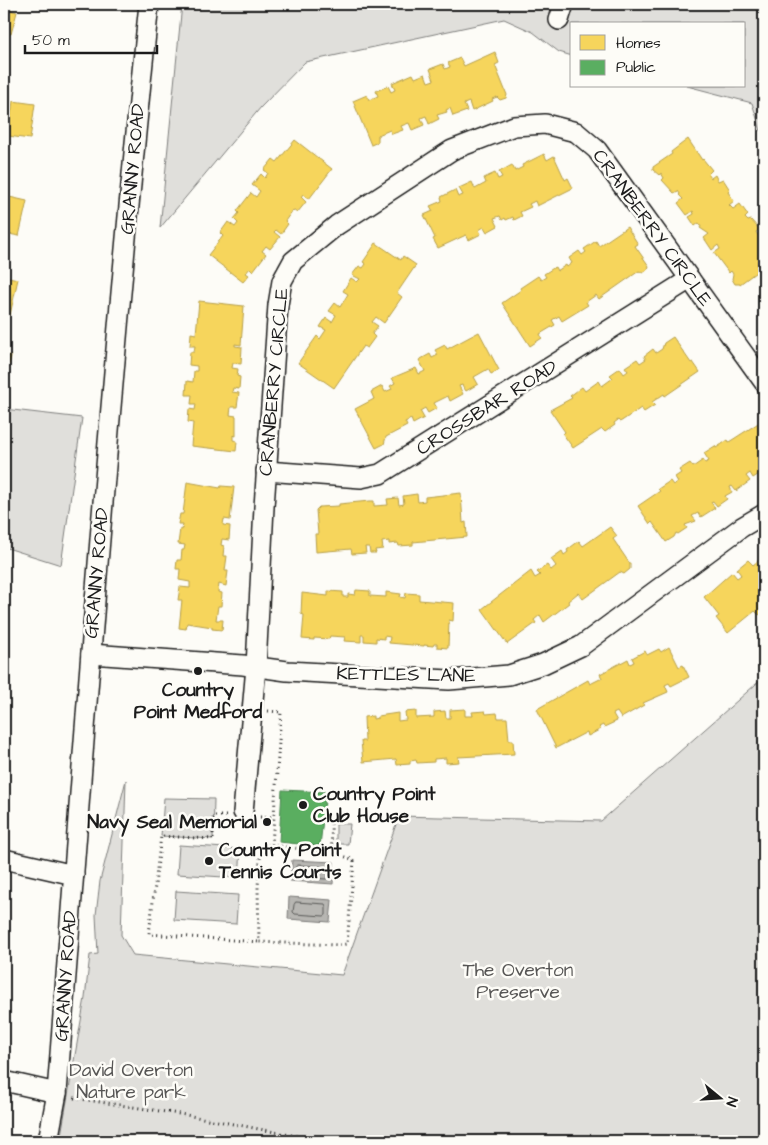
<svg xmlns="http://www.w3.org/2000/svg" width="768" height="1145" font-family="'Architects Daughter',sans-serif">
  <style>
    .green { fill: #e0dfdb; stroke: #7e7e7c }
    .water { fill: #b7b6b2; stroke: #797876 }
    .homes { fill: #f6d55c; stroke: #b59e49 }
    .public { fill: #5aae61; stroke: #47824c }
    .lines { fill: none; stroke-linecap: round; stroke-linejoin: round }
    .shore { stroke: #5a5a58; stroke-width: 1 }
    .minor-casing { stroke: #1c1c1c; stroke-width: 22 }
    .path { stroke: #1c1c1c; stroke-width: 3; stroke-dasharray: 1 4; stroke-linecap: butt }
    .minor { stroke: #fdfcf7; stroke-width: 19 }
    .poi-dot { fill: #1c1c1c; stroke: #fdfcf7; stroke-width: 2 }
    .labels { text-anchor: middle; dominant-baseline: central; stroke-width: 5; stroke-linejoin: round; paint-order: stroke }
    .street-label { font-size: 19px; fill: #1c1c1c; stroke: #fdfcf7 }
    .poi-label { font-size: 19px; font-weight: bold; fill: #1c1c1c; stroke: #fdfcf7; text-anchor: start }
    .park-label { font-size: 19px; fill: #575655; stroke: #fdfcf7 }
  </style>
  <rect width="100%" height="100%" fill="#fdfcf7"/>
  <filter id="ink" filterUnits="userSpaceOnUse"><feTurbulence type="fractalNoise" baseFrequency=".02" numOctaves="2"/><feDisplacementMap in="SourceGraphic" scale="10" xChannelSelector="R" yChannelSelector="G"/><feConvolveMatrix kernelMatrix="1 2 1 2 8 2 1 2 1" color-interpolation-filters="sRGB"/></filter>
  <g filter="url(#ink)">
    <g class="green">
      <path d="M182,4H764V140L752,103L687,86H744V24H572V56L559,52L533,32L504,19L305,62L261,107L160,228Z"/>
      <path d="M4,409L82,418L61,565L4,547Z"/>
      <path d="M764,677V1141H60L85,998L90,955L98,954L96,915L100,881L126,780L121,935L133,955L342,975L399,816L601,821Z"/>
      <path d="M164,798L214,799L213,839L161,836Z"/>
      <path d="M336,824H350L348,844H336Z"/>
      <path d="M179,845L241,849L239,878L177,874Z"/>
      <path d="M176,891L238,895L236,924L174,920Z"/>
    </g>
    <g class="water">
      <path d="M292,860L334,862L333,884L290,881Z"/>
      <path d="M289,897L332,900L330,922L288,919Z"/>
    </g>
    <g class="homes">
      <path d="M4,8L17,12L11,34L4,32Z"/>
      <path d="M495,52L499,63L495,65L507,95L506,98L500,100L497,97L492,99L493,101L472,111L469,102L464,104L467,111L453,116L450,108L446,110L447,112L437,115L439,119L429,124L426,116L421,118L424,125L412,130L409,123L401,126L403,130L392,134L390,130L378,135V142L371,145L353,101L367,95L369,100L378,96L376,91L388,86L391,92L395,90L392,83L413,74L415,78L425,74L428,82L434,80L430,69L443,64L445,69L450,67L448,63L460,58L464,66Z"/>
      <path d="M13,101L35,104L30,139L8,136Z"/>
      <path d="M688,139L702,160L703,159L712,170L708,174L711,178L715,175L718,181L723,179L730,190L728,192L734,201L729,205L733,209L740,204L748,215L745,218L748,221L751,220L759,229L756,232L764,244V269L761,272L759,270L740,284H735L732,279L733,274L731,271L729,273L714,253L720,249L718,245L712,250L704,238L709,234L700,228L701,226L699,223L695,226L689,217L694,214L693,211L687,215L678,203L683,199L679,195L680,194L678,191L674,193L662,180L664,178L661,173L659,175L653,170V167L672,154L671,152Z"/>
      <path d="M295,140L332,169L309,199L303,194L301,197L306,202L297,213L293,210L285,221L288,224L281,234L276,230L274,232L280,237L270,249L266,246L262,251L266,254L253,271L250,268L246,273L249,275L243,282L208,255L223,236L220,233L228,222L235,227L238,223L234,219L239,213L237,211L251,193L256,197L260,191L252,185L261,174L265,178L268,173L264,170L273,159L277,162Z"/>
      <path d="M544,154L547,160L554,156L565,180L568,178L573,188L537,206L535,201L529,204L531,207L520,212L522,216L514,220L513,217L506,220L505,218L502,220L500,216L494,218L498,226L487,232L484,227L479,230L481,234L469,240L466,235L438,248L433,239L435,238L424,215L433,211L430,206L442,201L441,197L455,190L458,197L463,195L459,188L472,182L475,189L486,183L484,178L495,173L498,179L502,177L499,172L512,165L515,171L523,167L522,165Z"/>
      <path d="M5,196L27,201L19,236L4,233V204Z"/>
      <path d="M627,227L638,244L635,246L649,266L648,269L643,273L639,271L599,299L596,295L586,302L588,305L562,321L559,316L552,320L555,325L540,334L542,338L530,346L502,303L521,290L520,288L538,276L541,280L546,277L544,274L555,267L557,271L566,265L567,267L572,263L569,258L579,251L582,255L586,252L584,249L596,241L599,246Z"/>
      <path d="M376,243L401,260L403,256L416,265L397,293L402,297L384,323L376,317L372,322L378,326L372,334L375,337L367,348L363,346L334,388L298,363L317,336L320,339L326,330L320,327L326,318L332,322L336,315L329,311L335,303L340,307L348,294L343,291L351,278L357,282L360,279L352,275L359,266L363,268L366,264L363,262Z"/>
      <path d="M4,276L18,279L10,315L4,313Z"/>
      <path d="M199,301L244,306L241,345L235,344V346L242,347L241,364L233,363L232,368L238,369L237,376L240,377L239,389L233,388L232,392L239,393L237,407H231L230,415L236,416V436L233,435V440L237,441L236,451L191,446L193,423L188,422L189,409L195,410L196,404H191L192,395H186L187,381L193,382L194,371H197V366L189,365L190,352H194L195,346H190L191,333L196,334Z"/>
      <path d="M479,332L499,370L491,374L488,369L474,377L478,384L466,391L462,385L459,386L463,394L450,401L448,396L434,403L437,408L428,413L425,408L420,411L424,418L413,424L411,419L405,422L407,426L386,437L384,444L376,448L355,409L374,399L371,392L382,386L385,392L392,389L390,386L395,383L392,378L416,368L419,374L425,371L419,360L430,354L432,358L438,355L435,350L445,345L447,349Z"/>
      <path d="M673,337L691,363L693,362L700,372L665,396L664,394L652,402L655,405L644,412L641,408L620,422L618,420L614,423L615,425L605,432L602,429L573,448L563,434L565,432L550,410L572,398L570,396L582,387L585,391L599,381L602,386L613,378L610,375L620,368L624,374L628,371L625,367L637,359L640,363L646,359L644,356L653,349L656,353L662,349L664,343Z"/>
      <path d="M4,354L11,356L4,385Z"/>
      <path d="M760,422L764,428V463L762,464L764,471L753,478L750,473L746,476L750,481L736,491L732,486L730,487L732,492L725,496L727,499L717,506L713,501L711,502L715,508L701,517L698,513L692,516L696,521L685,525L687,528L678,534L676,533L674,537L666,542L652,522L650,524L638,506L660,491L658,489L670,481L673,485L678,482L675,477L681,473L679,470L690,463L693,467L703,460L705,463L709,461L704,453L715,446L716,448L728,440L729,442Z"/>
      <path d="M187,482L220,488L221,486L234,487L230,520L224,519L223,525L230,526L229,540L222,539L221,545L224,546L223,556H227L225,571H228L226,586L219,584L218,592L222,593L221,606H218L216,620H223L222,630L212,629V627L187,623L186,629L179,628L182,600H178L180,587L190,588V582L179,580L180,569H176L177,560H181L182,550H184L185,545L178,544L180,529L182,530L183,524H178L180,514H183Z"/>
      <path d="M461,493L463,523L466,522L467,537L413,542V545L399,546L398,543L389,544V541L382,542L383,549L375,550L376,553H370L369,547H365L366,553L352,554L351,549L316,552L315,534H318L316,510L319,507L339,506V504L370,501H374V506L388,505L387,499L398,498L399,505L404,504L403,496L417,494L418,502L425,501V497Z"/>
      <path d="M610,527L617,536L613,539L630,564V569L624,574L620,572L583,599L578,593L568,601L569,603L544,622L540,615L534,620L536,623L507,644L482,609L531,571L535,578L540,575L537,572L547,565L551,570L556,566L551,559L562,551L564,555L568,552L567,550L579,541L583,546Z"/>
      <path d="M764,552V611L759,615L755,611L728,633L716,618L719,616L704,597L732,572L737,578L741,575L737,569L748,560L753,565L764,556L762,554Z"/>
      <path d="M356,590L370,591V596L386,597V592L401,594L400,597L405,598L406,593L419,594V600L454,603L453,621L449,620L448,648L437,647V644H434L433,646L424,645V646L389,643L390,637L384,636V639L376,638V642L364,641V635H361V642L344,641L345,637L330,636L329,639L314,638V640L302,639L304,615L301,614L302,593L328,596V591L343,592V597H348V594L355,595Z"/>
      <path d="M669,647L679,667L683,665L689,677L671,686L669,683L665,685L668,692L643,703L644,705L621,718L617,712L613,714L617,721L604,727L603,725L599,727L601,729L588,736L587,732L556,748L537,709L588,680L590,684L602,678L600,674L628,659L630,664L634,662L632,658L645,651L647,655L659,649L661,652Z"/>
      <path d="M465,709V716H473L472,712L485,711L486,714L497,713L498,718H507L509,740H513L514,754L458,757L459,762L446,763V758L434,759V762L417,763L416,760L410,761V764L397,765L396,759L363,762L361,741H365L364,717L373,716V719L378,718V716L398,713V721L406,720L405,712L416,711V718L434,717V712L445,711L446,718H450V710Z"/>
    </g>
    <path class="public" d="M282,790L326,792L320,846L279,842Z"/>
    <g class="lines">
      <g class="shore">
        <path d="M298,865L327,867L329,869L328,877L326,879L297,877L296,875V867Z"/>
        <path d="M296,902L325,904L326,906V915L324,916L295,914L293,912L294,905Z"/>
      </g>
      <g class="minor-casing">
        <g id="minor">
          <path d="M559,20L564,4"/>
          <path d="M266,471L361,478L380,474L690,279"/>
          <path d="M91,654L243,665L287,671L449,680L509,675L543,664L581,646L742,527L764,514"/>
          <path d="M243,812L256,667L264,507L278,305L282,281L293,261L337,225L452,150L514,126L545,124L576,132L597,150L764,382"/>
          <path d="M4,859L74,875"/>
          <path d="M4,1081L57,1093"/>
          <path d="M48,1141L57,1093C85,730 111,366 149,4"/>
        </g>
      </g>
      <g class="path">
        <path d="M268,711L281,712L272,845H261L258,887L259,942L339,945L347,944L354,861C344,852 288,848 272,845"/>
        <path d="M226,816H213V839L161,836L149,934L259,942"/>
        <path d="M260,817H274"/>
        <path d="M323,819L331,822L332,854"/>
        <path d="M74,1098L186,1115L322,1141"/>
      </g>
      <use href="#minor" class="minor"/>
    </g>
  </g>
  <g class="poi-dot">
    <circle cx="198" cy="671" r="5"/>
    <circle cx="303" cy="805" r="5"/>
    <circle cx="267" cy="822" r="5"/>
    <circle cx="209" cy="861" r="5"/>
  </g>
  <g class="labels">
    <g class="street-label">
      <text transform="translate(133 169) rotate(-85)">GRANNY ROAD</text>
      <text transform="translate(652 228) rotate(54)">CRANBERRY CIRCLE</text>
      <text transform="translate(274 382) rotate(-85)">CRANBERRY CIRCLE</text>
      <text transform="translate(487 408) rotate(-32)">CROSSBAR ROAD</text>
      <text transform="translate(97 573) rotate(-85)">GRANNY ROAD</text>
      <text transform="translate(406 675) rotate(1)">KETTLES LANE</text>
      <text transform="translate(66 976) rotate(-86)">GRANNY ROAD</text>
    </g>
    <g class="poi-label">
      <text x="198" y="690" text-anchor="middle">Country<tspan x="198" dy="22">Point Medford</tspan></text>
      <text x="313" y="794">Country Point<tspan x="313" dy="22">Club House</tspan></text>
      <text x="257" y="822" text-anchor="end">Navy Seal Memorial</text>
      <text x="219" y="850">Country Point<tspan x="219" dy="22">Tennis Courts</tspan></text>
    </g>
    <g class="park-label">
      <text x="518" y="970">The Overton<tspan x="518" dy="22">Preserve</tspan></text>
      <text x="131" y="1070">David Overton<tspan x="131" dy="22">Nature park</tspan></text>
    </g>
  </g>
  <rect width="768" height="1145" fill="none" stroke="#fdfcf7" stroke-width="20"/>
  <rect x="10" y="10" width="748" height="1125" fill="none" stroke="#1c1c1c" stroke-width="2" filter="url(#ink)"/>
  <rect x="570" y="22" width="175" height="65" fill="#fdfcf7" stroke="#a3a29f"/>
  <rect x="580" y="35" width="25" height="15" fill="#f6d55c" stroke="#a3a29f"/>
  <text x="616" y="48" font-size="15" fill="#1c1c1c">Homes</text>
  <rect x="580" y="60" width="25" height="15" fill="#5aae61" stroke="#a3a29f"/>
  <text x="616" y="72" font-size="15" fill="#1c1c1c">Public</text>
  <g transform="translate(720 1098) rotate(108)" stroke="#fdfcf7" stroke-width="4" paint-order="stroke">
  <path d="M0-4L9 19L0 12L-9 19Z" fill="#1c1c1c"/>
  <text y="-8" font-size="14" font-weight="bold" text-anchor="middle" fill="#1c1c1c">N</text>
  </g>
  <path d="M25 45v8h132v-8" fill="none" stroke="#1c1c1c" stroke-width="2.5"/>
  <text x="32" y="45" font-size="15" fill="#1c1c1c" stroke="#fdfcf7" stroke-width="4" paint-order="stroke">50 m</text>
</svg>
